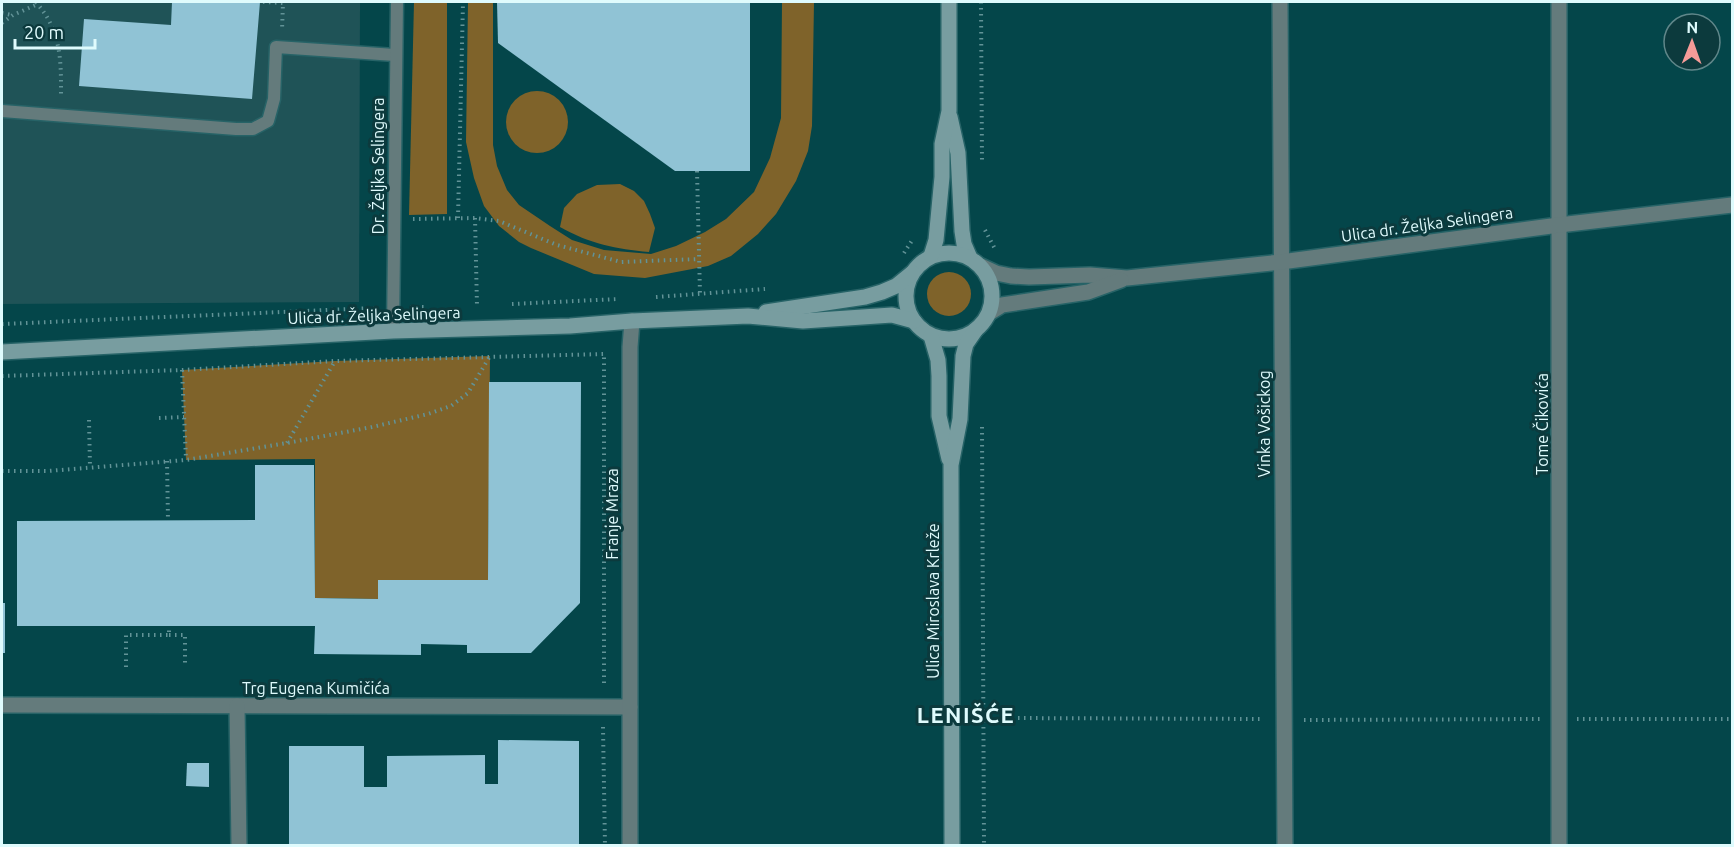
<svg xmlns="http://www.w3.org/2000/svg" width="1734" height="847" font-family="Ubuntu,sans-serif">
  <style>
    .built { fill: #1f5357 }
    .green { fill: #7f632a }
    .building { fill: #90c3d5 }
    .lines { fill: none; stroke-linecap: round; stroke-linejoin: round }
    .lane-casing { stroke: #276367; stroke-width: 15 }
    .street-casing { stroke: #276367; stroke-width: 18 }
    .secondary-casing { stroke: #276367; stroke-width: 18 }
    .path { stroke: #629397; stroke-width: 4; stroke-dasharray: 1.5 4.5; stroke-linecap: butt }
    .lane { stroke: #647b7c; stroke-width: 12 }
    .street { stroke: #647b7c; stroke-width: 15 }
    .secondary { stroke: #789da0; stroke-width: 15 }
    .labels { text-anchor: middle; dominant-baseline: central; stroke-width: 6; stroke-linejoin: round; paint-order: stroke }
    .street-label { font-size: 16px; fill: #dffbfd; stroke: #0c3a3d }
    .district-label { font-size: 22px; font-weight: bold; letter-spacing: 1.5px; fill: #dffbfd; stroke: #0c3a3d }
  </style>
  <rect width="100%" height="100%" fill="#04464a"/>
  <path class="built" d="M2,2H360L359,302L2,304Z"/>
  <g class="green">
    <path d="M414,2H447V214L409,215Z"/>
    <path d="M468,2H493V145L497,166L507,190L519,205L550,226L572,240L604,250L651,254L676,246L705,232L726,219L754,192L770,158L781,118L782,2H814L812,126L808,151L796,181L776,214L758,234L731,256L708,266L645,278L594,274L531,248L519,242L499,226L484,206L474,178L466,142Z"/>
    <circle cx="537" cy="122" r="31"/>
    <path d="M620,184L634,191L644,201L650,214L655,228L649,252C616,249 590,244 560,227L564,208L577,194L597,185Z"/>
    <circle cx="949" cy="294" r="22"/>
    <path d="M490,356L488,580H378V599L315,598V459L186,460L182,370L335,361Z"/>
  </g>
  <g class="building">
    <path d="M172,2H260L252,99L79,86L84,19L171,25Z"/>
    <path d="M497,2H750V171H675L498,43Z"/>
    <path d="M489,382H581L580,603L531,653H467V645L421,644V655L314,654L315,626H17V521L255,520V465H314L315,598L378,599V580H488Z"/>
    <rect x="2" y="603" width="3" height="50"/>
    <path d="M498,740L579,741V846H289V746H364V787H387V756L485,755V784H498Z"/>
    <path d="M187,763H209V787L186,786Z"/>
  </g>
  <g class="lines">
    <g class="lane-casing">
      <g id="lane">
        <path d="M2,111L236,129H253L268,121L274,99L276,47L395,55"/>
        <path d="M393,331L397,2"/>
      </g>
    </g>
    <g class="street-casing">
      <g id="street">
        <path d="M1280,2L1285,846"/>
        <path d="M1559,2V846"/>
        <path d="M981,266L996,273L1011,276L1029,277L1090,275L1127,278L1281,262L1559,225L1732,205"/>
        <path d="M989,313L1002,305L1088,292L1121,280"/>
        <path d="M2,705L630,707"/>
        <path d="M237,706L239,846"/>
        <path d="M630,846V347L632,321"/>
      </g>
    </g>
    <g class="secondary-casing">
      <g id="secondary">
        <path d="M950,117L958,153L962,231L964,244L970,258"/>
        <circle cx="949" cy="296" r="43"/>
        <path d="M931,256L936,240L942,177V144L949,111V2"/>
        <path d="M766,312L865,297L882,292L896,286L912,273"/>
        <path d="M931,336L938,360L939,376V416L949,459"/>
        <path d="M2,352L393,331L570,326L632,321L748,316L803,321L892,315L914,321"/>
        <path d="M952,846L951,465L960,419L963,356L966,344L975,331"/>
      </g>
    </g>
    <g class="path">
      <path d="M36,2C40,7 44,12 47,17C62,43 61,69 61,97"/>
      <path d="M263,2L283,3L282,30"/>
      <path d="M981,2L982,163"/>
      <path d="M2,13L12,15"/>
      <path d="M2,23L13,15L38,4"/>
      <path d="M697,171L700,294"/>
      <path d="M458,218L463,2"/>
      <path d="M475,218L477,306"/>
      <path d="M413,219L475,218L499,221L557,245L621,262L699,259"/>
      <path d="M985,230L995,249"/>
      <path d="M904,253L913,239"/>
      <path d="M656,297L765,289"/>
      <path d="M512,304L618,299"/>
      <path d="M410,307H426"/>
      <path d="M2,324L375,308"/>
      <path d="M182,370L186,459"/>
      <path d="M2,376L182,370L335,361L604,354V686"/>
      <path d="M159,418L184,417"/>
      <path d="M89,420L90,467"/>
      <path d="M982,427L984,846"/>
      <path d="M287,443L335,361"/>
      <path d="M167,461L168,520"/>
      <path d="M2,471H48L186,460L287,443L372,427L428,414L451,406L468,393L490,356"/>
      <path d="M169,635H185V667"/>
      <path d="M126,667V635H169V626"/>
      <path d="M1006,718L1264,719"/>
      <path d="M1577,719H1732"/>
      <path d="M1304,720L1540,719"/>
      <path d="M603,727L605,846"/>
    </g>
    <use href="#lane" class="lane"/>
    <use href="#street" class="street"/>
    <use href="#secondary" class="secondary"/>
  </g>
  <g class="labels">
    <g class="street-label">
      <text transform="translate(378 166) rotate(-90)">Dr. Željka Selingera</text>
      <text transform="translate(1427 224) rotate(-8)">Ulica dr. Željka Selingera</text>
      <text transform="translate(374 315) rotate(-2)">Ulica dr. Željka Selingera</text>
      <text transform="translate(1264 424) rotate(-90)">Vinka Vošickog</text>
      <text transform="translate(1542 424) rotate(-90)">Tome Čikovića</text>
      <text transform="translate(612 514) rotate(-90)">Franje Mraza</text>
      <text transform="translate(933 601) rotate(-90)">Ulica Miroslava Krleže</text>
      <text x="316" y="688">Trg Eugena Kumičića</text>
    </g>
    <g class="district-label">
      <text x="966" y="714">LENIŠĆE</text>
    </g>
  </g>
  <rect width="1734" height="847" fill="none" stroke="#dffbfd" stroke-width="6"/>
  <g transform="translate(1692 42) rotate(1)"><circle r="28" fill="#0c3a3d" stroke="#60878a" stroke-width="1.5"/>
  <path d="M0-4.5L10 22L0 15L-10 22Z" fill="#f59b98"/>
  <text y="-9" font-size="16" font-weight="bold" text-anchor="middle" fill="#dffbfd">N</text>
  </g>
  <path d="M15 39v9h80v-9" fill="none" stroke="#dffbfd" stroke-width="3"/>
  <text x="24" y="39" font-size="18" fill="#dffbfd" stroke="#0c3a3d" stroke-width="4.5" paint-order="stroke">20 m</text>
</svg>
